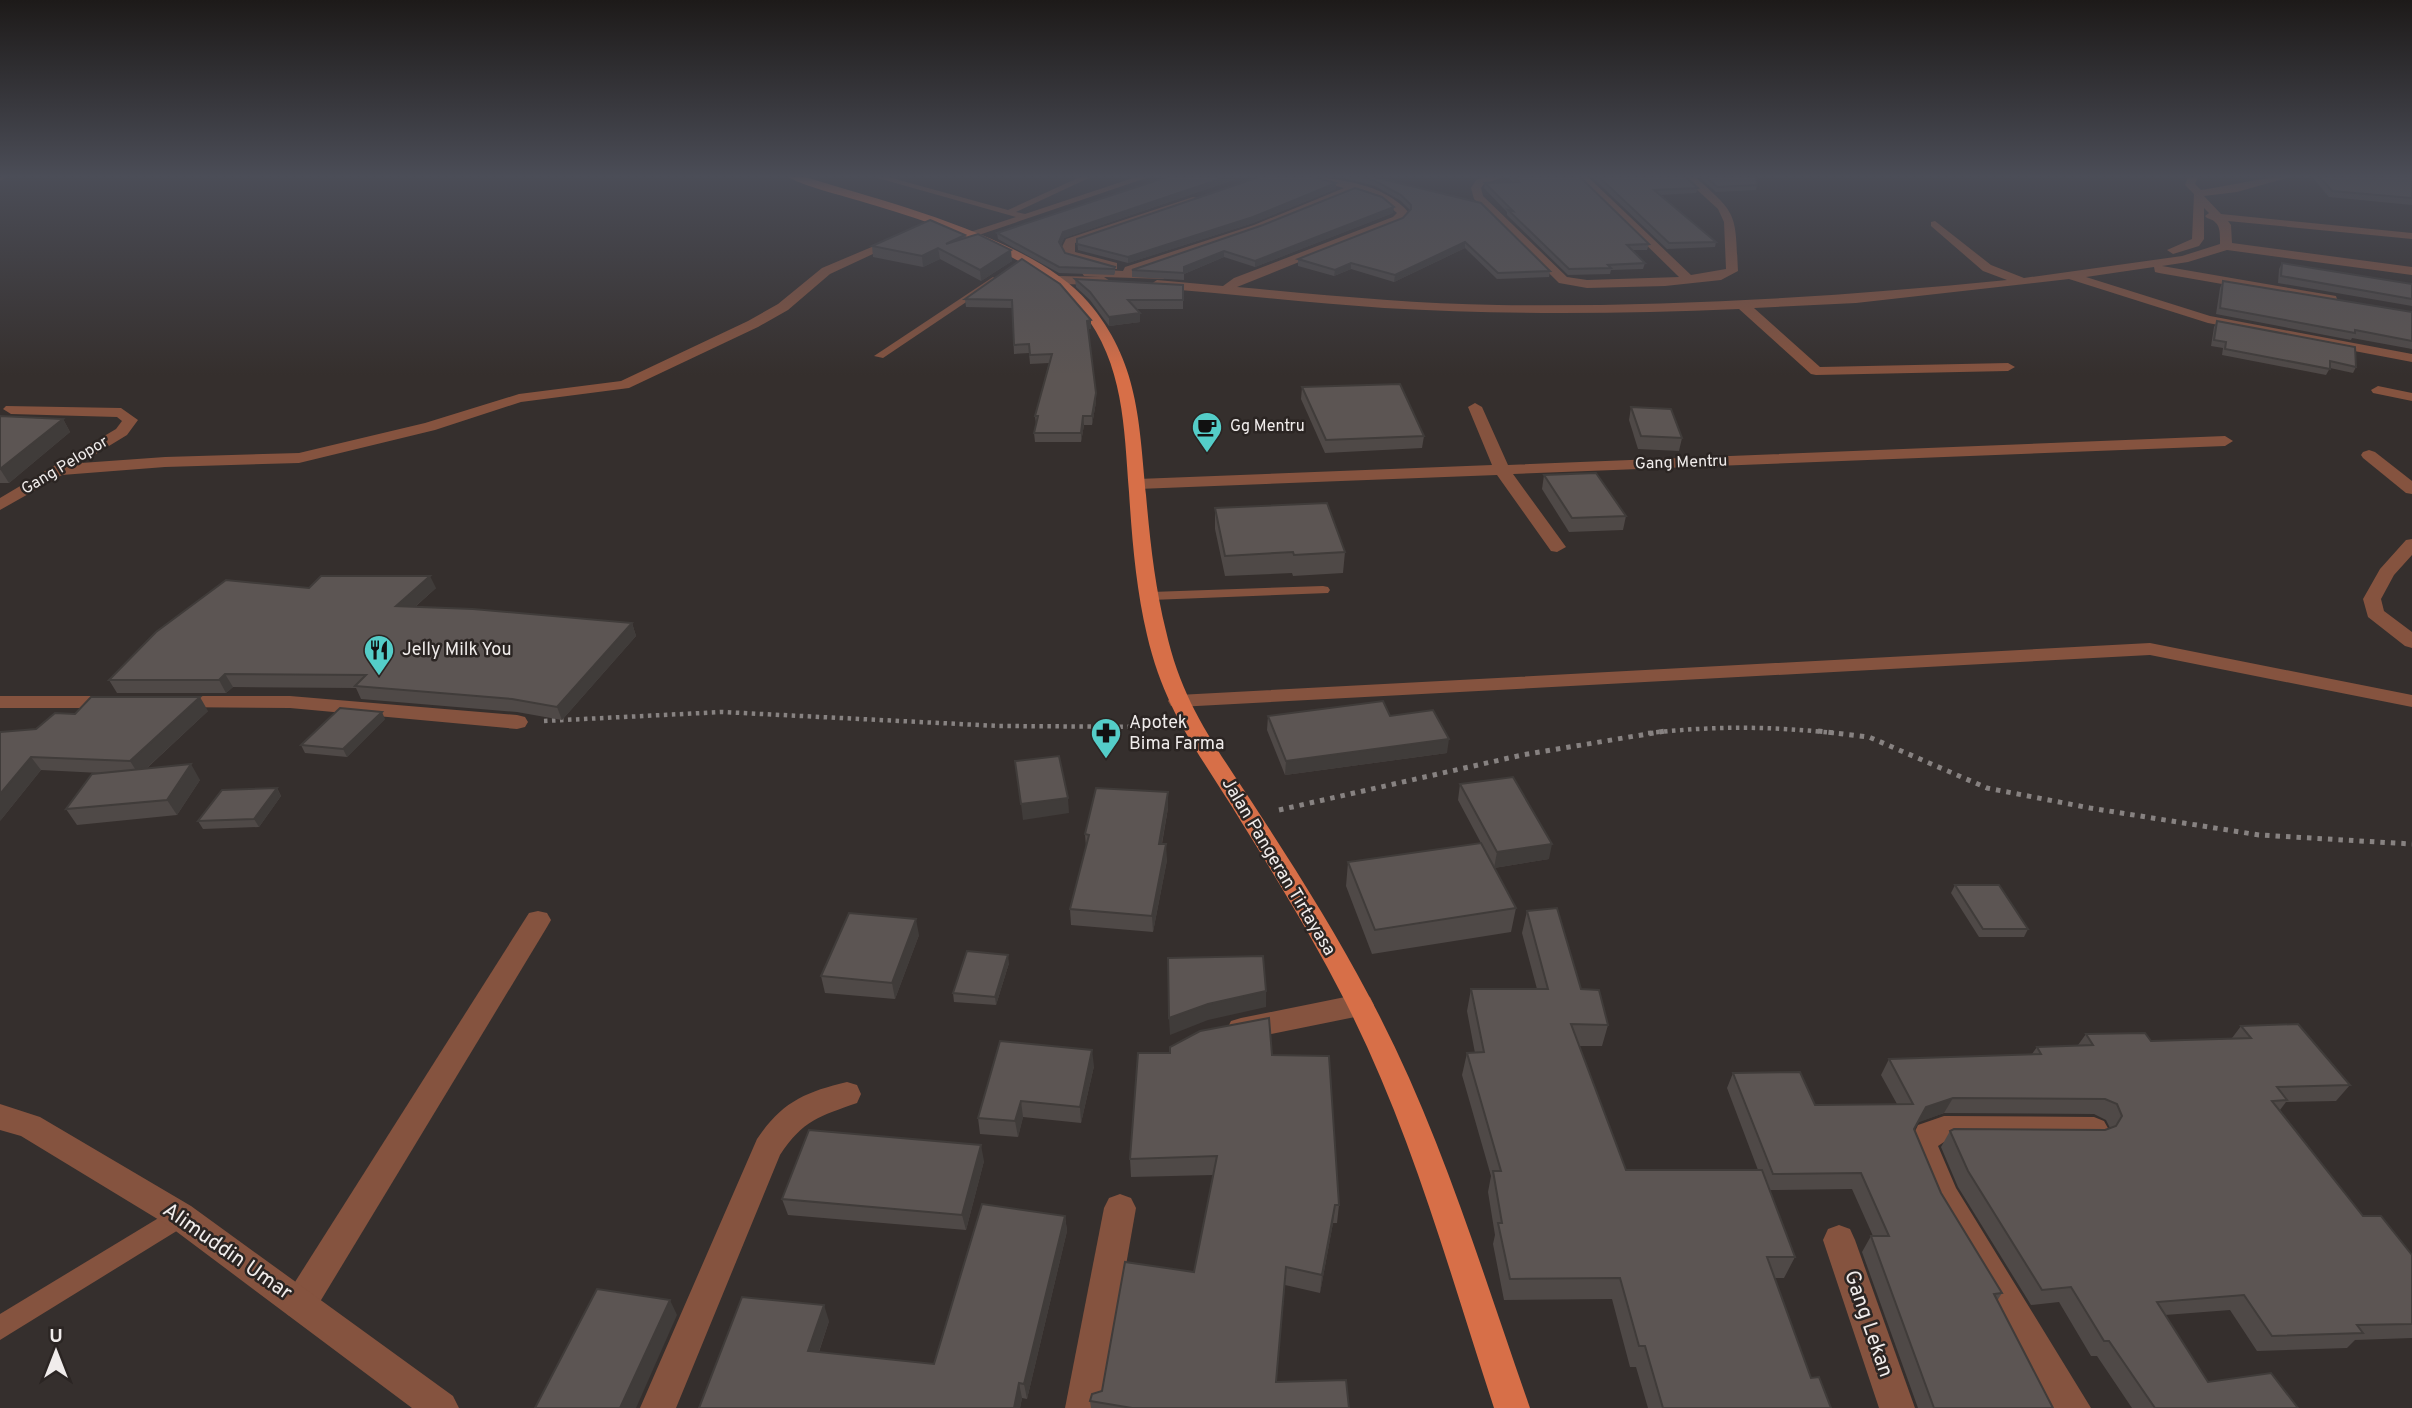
<svg xmlns="http://www.w3.org/2000/svg" width="2412" height="1408" font-family="Overpass,sans-serif">
  <style>
    .lines { fill: none; stroke-linecap: round; stroke-linejoin: round }
    .path-far1 { stroke: #878281; stroke-width: 4.5; stroke-dasharray: 3.5 4.5; stroke-linecap: butt }
    .path { stroke: #878281; stroke-width: 5; stroke-dasharray: 4.5 6; stroke-linecap: butt }
    .service { fill: #85533f; fill-rule: evenodd }
    .minor { fill: #85533f; fill-rule: evenodd }
    .tertiary { fill: #85533f; fill-rule: evenodd }
    .primary { fill: #d76f48; fill-rule: evenodd }
    .wall { fill: #4f4947 }
    .shaded-wall { fill: #403c3a }
    .building { fill: #5c5553; stroke: #403c3a; stroke-width: 2 }
    .labels { text-anchor: middle; dominant-baseline: central; stroke-width: 5; stroke-linejoin: round; paint-order: stroke }
    .far-poi-label { font-size: 16px; fill: #f0eceb; stroke: #2b2523; text-anchor: start }
    .far-street-label { font-size: 16px; fill: #f0eceb; stroke: #2b2523 }
    .poi-label { font-size: 18px; fill: #f0eceb; stroke: #2b2523; text-anchor: start }
    .street-label { font-size: 18px; fill: #f0eceb; stroke: #2b2523 }
    .near-street-label { font-size: 21px; fill: #f0eceb; stroke: #2b2523 }
  </style>
  <rect width="100%" height="100%" fill="#352f2d"/>
  <g class="lines">
    <g class="path-far1">
      <path d="M544,721L722,712L999,726L1161,727"/>
      <path d="M1648,733C1716,726 1766,726 1834,733"/>
    </g>
    <g class="path">
      <path d="M1818,731L1869,737L1987,788L2090,808L2259,835L2412,844"/>
      <path d="M1279,810L1522,755L1665,731"/>
    </g>
    <g class="service">
      <path d="M874,177H888L1008,210L1080,177H1091L1016,212L1025,214L1136,177H1149L970,238L966,235L967,233L1016,217Z"/>
      <path d="M993,277L998,280L996,282L883,358L874,356Z"/>
      <path d="M1323,586L1328,587L1330,590L1328,593L1151,600L1144,596L1151,592Z"/>
      <path d="M180,1205L188,1208L192,1216L188,1224L0,1340V1314Z"/>
    </g>
    <g class="minor">
      <path d="M0,177H7L0,181Z"/>
      <path d="M1301,177C1335,177 1386,184 1409,213L1401,221L1237,287C1324,295 1411,304 1498,305C1668,307 1838,297 2007,280L1983,271L1931,226V222L1935,221L1991,265L2024,278L2182,256L2220,244C2220,231 2221,222 2207,218L2205,216L2209,213L2204,208V239L2199,246L2173,254L2167,250L2192,239L2194,194L2185,185L2188,177H2198L2195,184L2201,190C2231,186 2260,177 2290,177L2237,192L2204,196L2221,214L2412,233V239L2228,221L2231,225L2232,243L2412,267V275L2227,250L2188,262L2162,266L2336,296L2337,299L2331,303L2159,273L2155,272L2154,267L2086,277L2210,316L2412,354V362L2208,323L2069,279L1856,303L1754,308L1820,367L2008,363L2015,367L2008,371L1816,375L1811,374L1739,309C1621,314 1502,315 1384,308C1308,303 1233,294 1157,288L1151,284L1157,280L1223,286L1234,278L1393,217L1397,213L1383,201L1355,191L1262,229L1137,271L1164,273V279L1104,277L1110,281L1104,285L1059,284L1053,280L1059,276L1100,277L1084,276L1082,273L1088,269L1123,271L1125,267L1254,225L1344,188Z"/>
      <path d="M1485,177H1503L1484,184L1481,188L1483,196L1567,277L1587,280L1679,277L1577,177H1588L1691,275L1726,269L1724,222L1718,209L1683,177H1695C1739,215 1735,214 1738,271L1721,280L1665,286L1587,288L1559,283L1474,199L1471,188L1476,180Z"/>
      <path d="M1193,197L1202,199L1075,243V252L1117,263V269H1109L1064,254L1062,247L1066,239Z"/>
      <path d="M893,238L903,240L830,274L788,310L758,327L629,388L521,402L435,430L299,463L165,467L62,475L0,510V498L116,429L122,421L117,417L11,414L3,409L6,406L121,408L138,420L127,435L81,463L165,457L299,453L425,423L519,394L621,381L748,321L778,304L822,268Z"/>
      <path d="M2378,386L2412,393V401L2373,393L2371,390Z"/>
      <path d="M1475,403L1482,407L1508,465L2225,436L2233,441L2225,446L1513,474L1566,547L1557,552L1551,551L1497,475L1138,489L1130,484L1138,479L1492,465L1468,407Z"/>
      <path d="M2369,450L2375,452L2412,481V494L2406,493L2363,458L2361,455L2363,452Z"/>
      <path d="M2412,539V555L2394,575L2381,599L2384,611L2412,632V648L2405,646L2368,617L2363,599L2380,569L2406,540Z"/>
      <path d="M2150,643L2412,695V707L2150,655L1178,707L1171,706L1168,701L1171,696L1178,695Z"/>
      <path d="M0,696H113L120,697L123,702L120,707L113,708H0Z"/>
      <path d="M174,696H290L517,715L525,717L528,722L525,727L517,729L290,708L167,707L164,702L167,697Z"/>
      <path d="M538,911L547,913L551,920L547,927L312,1315L300,1320L288,1315L283,1304L288,1293L529,913Z"/>
      <path d="M1360,994L1370,997L1374,1005L1370,1013L1360,1016L1241,1040L1231,1037L1227,1029L1231,1021L1241,1018Z"/>
      <path d="M847,1082L857,1085L861,1094L857,1103C820,1116 803,1120 780,1155L676,1408H640L757,1139C782,1102 805,1092 847,1082Z"/>
      <path d="M1944,1116L2094,1117L2104,1121L2109,1130L2104,1139L2094,1143L1944,1142L1938,1146L1956,1188L2091,1408H2053L1934,1207L1908,1146L1918,1125Z"/>
      <path d="M1120,1194L1131,1198L1136,1208L1101,1408H1065L1104,1208L1109,1198Z"/>
      <path d="M1839,1225L1850,1229L1855,1240L1915,1408H1879L1823,1240L1828,1229Z"/>
    </g>
    <path class="tertiary" d="M0,1104L40,1117L191,1206L453,1396L459,1408H412L169,1226L21,1136L0,1130Z"/>
    <path class="primary" d="M788,177H805C886,202 1033,238 1088,302C1139,361 1139,423 1146,495C1150,541 1155,587 1166,631C1183,707 1218,749 1259,813C1298,873 1336,933 1369,996C1439,1126 1481,1269 1530,1408H1494C1449,1271 1411,1130 1345,1001C1314,940 1278,881 1242,823C1202,757 1165,713 1147,635C1136,588 1132,539 1129,492C1124,427 1124,364 1082,311C1036,253 929,222 860,201C837,194 809,188 788,177Z"/>
  </g>
  <g class="wall">
    <path d="M1167,177H1242L1064,238L1061,245L1065,253L1115,267V273L1114,275L1059,273L998,239L997,233Z"/>
    <path d="M1336,177H1374L1550,271L1549,277L1497,279L1465,248L1394,282L1351,269L1334,276L1298,266V259L1403,218L1410,210L1401,201L1375,186L1344,178Z"/>
    <path d="M1508,177H1580L1649,244L1647,250H1632L1645,263L1643,269L1611,270L1610,274L1568,275L1507,215V212L1484,188L1485,183L1513,182Z"/>
    <path d="M1592,177H1686L1698,188L1696,193L1660,195L1716,242L1715,247L1667,249Z"/>
    <path d="M1699,177H1756L1757,185L1756,190L1716,192Z"/>
    <path d="M2312,177H2412V205L2329,197Z"/>
    <path d="M1336,183V189L1253,223L1128,263L1078,250L1077,239Z"/>
    <path d="M1393,213L1255,267L1224,257L1184,274V280L1132,277V270Z"/>
    <path d="M965,235V238L1012,261L981,281L940,259L923,267L873,257L872,246Z"/>
    <path d="M1022,259L1091,320V329H1088L1096,402L1092,425H1084L1081,442H1035L1034,433L1036,424L1035,416L1049,363L1030,364L1029,353L1014,354L1012,308L966,307L965,299Z"/>
    <path d="M2282,263L2412,284V306L2278,283L2279,269Z"/>
    <path d="M1075,279L1183,285V309H1136L1140,322L1109,326L1090,300L1076,287Z"/>
    <path d="M2223,281L2412,312V349L2352,338L2351,340L2216,314L2220,288Z"/>
    <path d="M2217,321L2356,367L2353,373L2330,368L2326,375L2222,355L2223,348L2211,346L2214,327Z"/>
    <path d="M1302,387L1424,436L1422,448L1325,453L1301,399Z"/>
    <path d="M1631,407L1682,438L1679,451L1638,449L1629,420Z"/>
    <path d="M0,416L63,419L70,432L9,483H0Z"/>
    <path d="M1544,475L1626,516L1623,530L1569,532L1542,489Z"/>
    <path d="M1215,508L1345,552L1343,573L1293,576L1292,573L1225,576L1215,529Z"/>
    <path d="M309,588H436L415,607L632,623L636,636L562,720L517,712L361,699L356,688L233,687L226,693H117L109,680Z"/>
    <path d="M208,711L146,769L200,780L177,815L77,825L66,809L100,773L41,770L0,821L36,729L75,714Z"/>
    <path d="M1268,716H1390L1447,753L1285,775L1267,730Z"/>
    <path d="M385,719L347,757L305,753L301,745Z"/>
    <path d="M1460,784L1549,859L1494,868L1516,908L1511,932L1372,954L1346,886L1348,862L1481,843L1458,800Z"/>
    <path d="M277,788L281,796L259,827L203,829L198,821Z"/>
    <path d="M1168,792V808L1162,844L1167,860L1153,932L1071,925L1070,909L1086,847L1085,834Z"/>
    <path d="M1955,885L2028,929L2024,937H1979L1951,893Z"/>
    <path d="M1527,911L1581,989L1608,1025L1602,1046H1579L1626,1170H1758L1727,1088L1733,1073L1815,1105L1897,1104L1881,1075L1889,1059L2032,1054L2037,1047L2078,1045L2086,1034L2151,1041L2232,1038L2241,1026L2350,1085L2336,1101L2286,1102L2280,1110L2363,1216L2412,1255V1338L2355,1340L2347,1348L2257,1351L2230,1310L2165,1315L2208,1382L2298,1408H2132L2097,1356H2091L2059,1302L2031,1305L1958,1187L1941,1147L1950,1131L2105,1130L2110,1128L2106,1120L2094,1114L1944,1113L1918,1122L1914,1129L1941,1193L2002,1293L1997,1301L2053,1408H1918L1862,1252L1871,1236H1873L1852,1189L1770,1190L1795,1257L1784,1278H1774L1811,1378L1831,1408H1648L1636,1367H1630L1612,1299L1504,1300L1493,1244L1495,1235L1488,1192L1491,1176L1462,1075L1467,1053H1475L1467,1011L1471,989H1537L1522,933Z"/>
    <path d="M919,935L895,999L825,993L821,976Z"/>
    <path d="M1009,963L996,1005L954,1002L953,993Z"/>
    <path d="M1272,1055L1339,1205L1337,1223H1333L1320,1293L1285,1285L1276,1382L1349,1408H1091L1090,1401L1102,1391L1194,1272L1213,1175L1131,1177L1130,1159Z"/>
    <path d="M1094,1066L1081,1123L1023,1117L1018,1137L980,1134L978,1118Z"/>
    <path d="M984,1161L966,1230L788,1215L782,1199Z"/>
    <path d="M1065,1216L1067,1231L1027,1399L1022,1398L1020,1408H699L829,1321L819,1352L934,1364Z"/>
  </g>
  <g class="shaded-wall">
    <path d="M1226,177H1242L1064,238L1060,248L1059,242L1063,232Z"/>
    <path d="M1336,183V189L1253,223L1128,263V257Z"/>
    <path d="M1394,207L1393,213L1255,267V261Z"/>
    <path d="M1465,242V248L1394,282L1395,275Z"/>
    <path d="M938,248L940,259L923,267L922,256Z"/>
    <path d="M1011,250L1012,261L981,281L980,270Z"/>
    <path d="M1224,251V257L1184,274V267Z"/>
    <path d="M1351,263V269L1334,276L1335,270Z"/>
    <path d="M1140,313V322L1109,326V317Z"/>
    <path d="M1091,320V329H1088L1087,321Z"/>
    <path d="M1096,393V402L1092,425V416Z"/>
    <path d="M1083,416L1084,425L1081,442V433Z"/>
    <path d="M63,419L70,432L9,483L0,469Z"/>
    <path d="M430,576L436,588L401,619L396,606Z"/>
    <path d="M632,623L636,636L562,720L557,707Z"/>
    <path d="M225,674L233,687L226,693L219,680Z"/>
    <path d="M200,697L208,711L139,775L130,761Z"/>
    <path d="M382,712L385,719L347,757L343,749Z"/>
    <path d="M1449,739L1447,753L1285,775L1286,761Z"/>
    <path d="M31,757L41,770L0,821V794Z"/>
    <path d="M191,764L200,780L177,815L167,800Z"/>
    <path d="M277,788L281,796L259,827L254,819Z"/>
    <path d="M1168,792V808L1159,859V844Z"/>
    <path d="M1068,798L1069,813L1023,820L1021,804Z"/>
    <path d="M1166,844L1167,860L1153,932L1152,916Z"/>
    <path d="M1552,844L1549,859L1494,868L1497,852Z"/>
    <path d="M916,919L919,935L895,999L892,983Z"/>
    <path d="M1008,955L1009,963L996,1005L995,997Z"/>
    <path d="M1266,991V1007L1208,1020L1170,1035L1169,1018L1208,1004Z"/>
    <path d="M1092,1050L1094,1066L1081,1123L1080,1107Z"/>
    <path d="M1953,1098L1944,1113L1917,1123L1926,1107Z"/>
    <path d="M1021,1101L1023,1117L1018,1137L1015,1121Z"/>
    <path d="M981,1145L984,1161L966,1230L962,1215Z"/>
    <path d="M1335,1205L1333,1223L1320,1293L1322,1275Z"/>
    <path d="M1065,1216L1067,1231L1027,1399L1024,1384Z"/>
    <path d="M670,1300L677,1315L636,1408H620Z"/>
    <path d="M824,1305L829,1321L814,1366L808,1351Z"/>
    <path d="M1019,1383L1022,1398L1020,1408H1014Z"/>
  </g>
  <g class="building">
    <path d="M1167,177H1226L1063,232L1059,242L1065,253L1115,267L1114,269L1059,267L997,233Z"/>
    <path d="M1259,177H1313L1336,183L1253,217L1128,257L1077,244V239Z"/>
    <path d="M1362,177H1374L1481,203L1550,271L1498,273L1465,242L1395,275L1351,263L1335,270L1298,259L1403,218L1411,209V205L1401,195L1375,181Z"/>
    <path d="M1514,177H1580L1649,244L1627,245L1645,263L1608,265L1611,268L1569,269L1508,210L1513,211L1485,183L1519,182Z"/>
    <path d="M1599,177H1686L1698,188L1654,190L1716,242L1669,243Z"/>
    <path d="M1706,177H1756L1757,185L1717,187Z"/>
    <path d="M2320,177H2412V198L2332,191Z"/>
    <path d="M1355,188L1382,197L1394,207L1255,261L1224,251L1184,267V273L1132,270L1263,225Z"/>
    <path d="M930,220L965,235L946,244L978,234L1011,250L980,270L938,248L922,256L872,246Z"/>
    <path d="M1022,259L1060,284L1091,320L1087,321L1096,393L1092,416H1083L1081,433H1034L1038,416H1035L1052,354L1030,355L1029,344L1014,345L1012,300L965,299Z"/>
    <path d="M2282,263L2412,284V299L2281,276Z"/>
    <path d="M1075,279L1183,285V300H1128L1140,313L1109,317L1090,292Z"/>
    <path d="M2223,281L2412,312V341L2355,330V333L2220,308Z"/>
    <path d="M2217,321L2355,347L2356,367L2330,361V369L2225,349L2226,342L2214,340Z"/>
    <path d="M1400,384L1424,436L1326,440L1302,387Z"/>
    <path d="M1631,407L1671,409L1682,438L1641,436Z"/>
    <path d="M0,416L63,419L0,469Z"/>
    <path d="M1596,473L1626,516L1572,518L1544,475Z"/>
    <path d="M1327,503L1345,552L1294,555L1293,552L1225,556L1215,508Z"/>
    <path d="M321,576H430L396,606L473,609L632,623L557,707L512,699L355,686L366,675L225,674L219,680H109L156,632L226,580L309,588Z"/>
    <path d="M91,697H200L130,761L31,757L0,794V732L36,729L55,713L75,714Z"/>
    <path d="M1383,701L1390,716L1433,710L1449,739L1286,761L1268,716Z"/>
    <path d="M340,708L382,712L343,749L301,745Z"/>
    <path d="M1059,756L1068,798L1021,804L1015,761Z"/>
    <path d="M191,764L167,800L66,809L92,774Z"/>
    <path d="M1513,777L1552,844L1497,852L1460,784Z"/>
    <path d="M277,788L254,819L198,821L222,790Z"/>
    <path d="M1096,788L1168,792L1159,844H1166L1152,916L1070,909L1089,835L1085,834Z"/>
    <path d="M1481,843L1516,908L1375,930L1348,862Z"/>
    <path d="M1955,885H1999L2028,929H1983Z"/>
    <path d="M1557,908L1581,989L1599,990L1608,1025L1571,1024L1626,1170H1762L1795,1257H1767L1811,1378L1819,1377L1831,1408H1663L1645,1346H1639L1620,1278L1510,1279L1498,1223H1502L1493,1171H1501L1467,1053L1484,1052L1471,989H1548L1527,911Z"/>
    <path d="M849,913L916,919L892,983L821,976Z"/>
    <path d="M967,951L1008,955L995,997L953,993Z"/>
    <path d="M1263,956L1266,991L1208,1004L1169,1018L1168,958Z"/>
    <path d="M1269,1018L1272,1055L1329,1056L1339,1205H1335L1322,1275L1286,1267L1276,1382L1346,1380L1349,1408H1132L1090,1401L1092,1394L1102,1391L1125,1262L1194,1272L1217,1156L1130,1159L1138,1053H1170V1047L1200,1031Z"/>
    <path d="M2298,1024L2350,1085L2277,1087L2287,1100L2272,1101L2363,1216H2381L2412,1255V1324L2357,1325L2363,1333L2272,1336L2244,1295L2157,1302L2208,1382L2271,1373L2298,1408H2155L2109,1341H2104L2071,1287L2042,1290L1968,1171L1950,1131L1954,1129L2105,1130L2116,1126L2122,1116L2117,1104L2105,1099L1953,1098L1926,1107L1914,1129L1941,1193L2002,1293L1994,1294L2053,1408H1934L1871,1236H1889L1861,1173L1773,1174L1733,1073L1800,1072L1815,1105L1913,1104L1889,1059L2041,1054L2037,1047L2093,1045L2086,1034L2145,1033L2151,1041L2251,1038L2241,1026Z"/>
    <path d="M1000,1041L1092,1050L1080,1107L1021,1101L1015,1121L978,1118Z"/>
    <path d="M809,1130L981,1145L962,1215L782,1199Z"/>
    <path d="M982,1204L1065,1216L1024,1384L1019,1383L1014,1408H699L742,1297L824,1305L808,1351L934,1364Z"/>
    <path d="M597,1289L670,1300L620,1408H535Z"/>
  </g>
  <linearGradient id="sky" x2="0" y2="1"><stop stop-color="#1d1a19"/><stop offset="0.47" stop-color="#4b4d57"/><stop offset="1" stop-color="#4b4d57" stop-opacity="0"/></linearGradient>
  <rect width="2412" height="375" fill="url(#sky)"/>
  <defs>
    <g id="cafe-pin" transform="scale(1.575)"><path d="M0 17L-7.5 6A9.5 9.5 0 1 1 7.5 6Z" fill="#54cdc8" stroke="#2b2523"/><path d="M-5.5-4.5H6V0H3Q3 3.5 0 3.5H-2.5Q-5.5 3.5-5.5 0ZM3-3.2v2h1.7v-2ZM-6 4.5H4V6H-6Z" fill="#111"/></g>
    <g id="restaurant-pin" transform="scale(1.575)"><path d="M0 17L-7.5 6A9.5 9.5 0 1 1 7.5 6Z" fill="#54cdc8" stroke="#2b2523"/><path d="M-5-6h1v4h1v-4h1v4h1v-4h1v5L-1.5 .5V6h-2V.5L-5-1ZM5-6V6H3V1.5H1.5Q1.5-4 5-6Z" fill="#111"/></g>
    <g id="pharmacy-pin" transform="scale(1.575)"><path d="M0 17L-7.5 6A9.5 9.5 0 1 1 7.5 6Z" fill="#54cdc8" stroke="#2b2523"/><path d="M-2-6h4v4h4v4h-4v4h-4v-4h-4v-4h4Z" fill="#111"/></g>
  </defs>
  <g fill-rule="evenodd">
    <use href="#cafe-pin" x="1207" y="427"/>
    <use href="#restaurant-pin" x="379" y="650"/>
    <use href="#pharmacy-pin" x="1106" y="733"/>
  </g>
  <g class="labels">
    <g class="far-poi-label">
      <text x="1230" y="427">Gg Mentru</text>
    </g>
    <g class="far-street-label">
      <text transform="translate(1681 463) rotate(-2)">Gang Mentru</text>
      <text transform="translate(65 466) rotate(-31)">Gang Pelopor</text>
    </g>
    <g class="poi-label">
      <text x="402" y="650">Jelly Milk You</text>
      <text x="1129" y="723">Apotek<tspan x="1129" dy="21">Bima Farma</tspan></text>
    </g>
    <g class="street-label">
      <text transform="translate(1278 867) rotate(59)">Jalan Pangeran Tirtayasa</text>
    </g>
    <g class="near-street-label">
      <text transform="translate(227 1252) rotate(35)">Alimuddin Umar</text>
      <text transform="translate(1868 1324) rotate(71)">Gang Lekan</text>
    </g>
  </g>
  <g transform="translate(56 1352)" stroke="#2b2523" stroke-width="5" paint-order="stroke">
  <path d="M0-5L12 26L0 18L-12 26Z" fill="#f0eceb"/>
  <text y="-10" font-size="19" font-weight="bold" text-anchor="middle" fill="#f0eceb">U</text>
  </g>
</svg>
